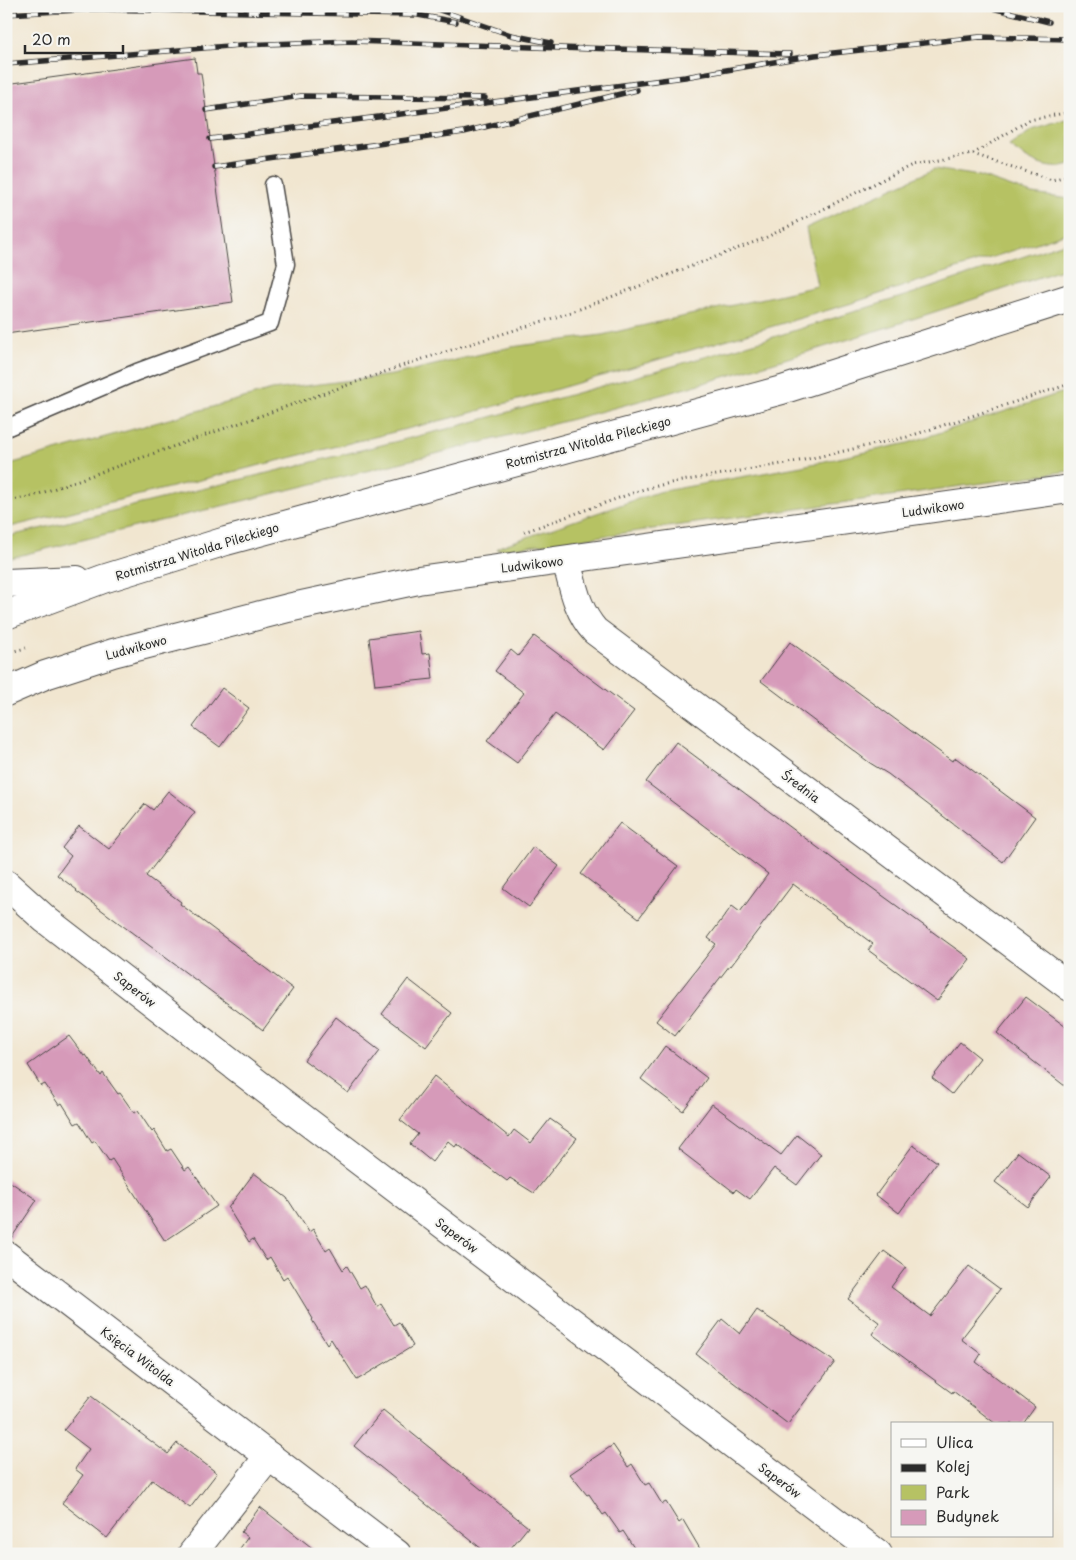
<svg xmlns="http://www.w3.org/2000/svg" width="1076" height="1560" font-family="'Playpen Sans',sans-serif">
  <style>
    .green { fill: #b6c264; stroke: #707648 }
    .building { fill: #d69ab9 }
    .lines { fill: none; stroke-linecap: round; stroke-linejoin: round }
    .service-casing { stroke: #494744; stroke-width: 19 }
    .minor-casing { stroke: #494744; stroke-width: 30 }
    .tertiary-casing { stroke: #494744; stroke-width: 30 }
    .primary-casing { stroke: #494744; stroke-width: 30 }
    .path { stroke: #494744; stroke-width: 3; stroke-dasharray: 1 4; stroke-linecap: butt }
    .service { stroke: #fff; stroke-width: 16 }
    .minor { stroke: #fff; stroke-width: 28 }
    .tertiary { stroke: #fff; stroke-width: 28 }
    .primary { stroke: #fff; stroke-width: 28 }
    .rail-casing { stroke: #2b2b2b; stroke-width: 5.5 }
    .rail { stroke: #f6f6f2; stroke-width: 4; stroke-dasharray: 11; stroke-linecap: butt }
    .labels { text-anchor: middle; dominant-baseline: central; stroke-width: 4; stroke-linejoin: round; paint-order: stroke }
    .street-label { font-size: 12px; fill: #2b2b2b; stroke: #f6f6f2 }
  </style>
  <rect width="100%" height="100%" fill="#f6f6f2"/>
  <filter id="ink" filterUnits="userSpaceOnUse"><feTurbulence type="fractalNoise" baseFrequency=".02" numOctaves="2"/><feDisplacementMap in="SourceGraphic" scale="10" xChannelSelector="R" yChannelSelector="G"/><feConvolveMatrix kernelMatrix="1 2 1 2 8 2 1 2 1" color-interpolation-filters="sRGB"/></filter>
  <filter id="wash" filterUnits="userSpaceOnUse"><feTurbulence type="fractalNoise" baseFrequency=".0096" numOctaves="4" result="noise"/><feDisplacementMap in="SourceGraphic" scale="20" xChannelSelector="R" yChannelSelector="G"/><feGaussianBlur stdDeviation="1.12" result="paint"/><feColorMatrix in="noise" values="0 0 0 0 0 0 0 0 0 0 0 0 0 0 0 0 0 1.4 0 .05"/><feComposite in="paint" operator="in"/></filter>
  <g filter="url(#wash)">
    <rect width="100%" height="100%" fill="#f1e6d0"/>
    <g class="green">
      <path d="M1070,119V165C1047,173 1027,159 1009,146L1032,130Z"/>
      <path d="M934,169L980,176L1032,194L1070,199V232L849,304L540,394L459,416L6,528V465L272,390L392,375L511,347L602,335L817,286L806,228Z"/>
      <path d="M1070,241V267C911,321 750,372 588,415C395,466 200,510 6,559V537L451,428L638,376L764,340L914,293Z"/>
      <path d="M1070,390V471L545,544L498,550L497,549L501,546L658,492L802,466L908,443Z"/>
    </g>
    <g id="blocks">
      <g class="building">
        <path d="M195,58L197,73H201L233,302L6,334V84Z"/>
        <path d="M419,631L422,654L430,653L433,679L375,685L369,638Z"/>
        <path d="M534,636L634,711L604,750L555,714L517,763L487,741L524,693L495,671L511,650L518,656Z"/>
        <path d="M790,642L952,761L956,758L1035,817L1003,862L888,774L870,763L761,681Z"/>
        <path d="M222,688L249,708L220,747L193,727Z"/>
        <path d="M676,742L868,885L970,959L937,1001L868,950L873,944L793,884L731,966L730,965L675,1036L656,1021L716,944L708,938L732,906L740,912L768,874L646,782Z"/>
        <path d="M168,791L195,812L146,876L181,902L180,904L293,989L263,1030L76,891L77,890L57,875L71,856L62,848L79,826L109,849L145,804L153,810Z"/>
        <path d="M620,823L678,866L639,918L581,874Z"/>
        <path d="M533,847L559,866L529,907L503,888Z"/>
        <path d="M408,979L452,1013L426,1047L382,1014Z"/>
        <path d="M1026,997L1070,1030V1090L997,1033Z"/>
        <path d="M336,1017L380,1051L348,1093L304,1060Z"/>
        <path d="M69,1036L84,1056L86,1055L101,1076L103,1073L118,1094L120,1093L134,1113L138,1111L152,1132L154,1130L167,1151L171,1149L185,1170L189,1167L217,1206L165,1241L112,1159L109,1161L95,1141L92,1143L79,1122L75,1124L62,1103L59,1105L45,1084L41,1086L28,1065Z"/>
        <path d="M960,1042L980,1058L952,1094L932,1078Z"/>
        <path d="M665,1046L707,1078L683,1111L641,1079Z"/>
        <path d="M434,1076L509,1137L514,1130L531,1143L550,1119L577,1138L534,1193L510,1178L507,1181L457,1144L455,1147L448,1141L432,1162L410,1144L418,1134L400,1120Z"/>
        <path d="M712,1104L781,1155L797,1135L821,1154L797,1185L774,1168L750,1199L736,1189L734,1192L678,1149Z"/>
        <path d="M913,1145L937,1162L899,1213L876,1195Z"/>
        <path d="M1018,1152L1051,1177L1028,1207L995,1182Z"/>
        <path d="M254,1173L287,1198L309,1232L313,1229L326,1251L330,1248L343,1270L347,1266L360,1288L365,1285L377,1307L381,1304L394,1325L399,1322L413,1346L357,1380L331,1339L327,1344L312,1320L313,1319L287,1276L283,1279L270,1257L266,1260L253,1239L249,1242L228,1208Z"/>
        <path d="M6,1179L37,1200L10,1240H6Z"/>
        <path d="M884,1251L906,1267L891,1287L930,1316L969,1266L1000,1289L961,1339L981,1354L976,1362L1035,1407L1023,1424H996L953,1391L952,1393L872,1334L880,1323L848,1299Z"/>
        <path d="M757,1310L835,1362L788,1424L696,1354L722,1319L740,1334Z"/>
        <path d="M91,1396L168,1454L177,1443L217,1473L190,1508L152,1480L107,1538L62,1503L83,1475L75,1469L89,1449L64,1430Z"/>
        <path d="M383,1410L528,1527L506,1554H488L354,1446Z"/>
        <path d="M613,1445L628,1467L632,1464L645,1485L649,1483L662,1504L666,1502L679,1523L683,1520L703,1554H638L623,1531L620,1533L606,1513L603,1515L589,1494L587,1495L570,1474Z"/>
        <path d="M260,1507L320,1554H236L248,1537L241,1532Z"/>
      </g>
    </g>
  </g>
  <g filter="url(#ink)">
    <use href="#blocks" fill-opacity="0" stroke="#494744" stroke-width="1"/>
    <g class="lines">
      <g class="service-casing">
        <path id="service" d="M6,428L137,372L270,323L286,264L273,185"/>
      </g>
      <g class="minor-casing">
        <g id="minor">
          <path d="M566,560C573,586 577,611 595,631L1070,987"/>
          <path d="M6,1255L397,1554"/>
          <path d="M192,1554L269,1456"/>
        </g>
      </g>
      <g class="tertiary-casing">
        <g id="tertiary">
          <path d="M6,692L45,675L113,653L288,608L418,580L1070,489"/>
          <path d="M6,884L46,920L279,1100L878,1554"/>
        </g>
      </g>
      <g class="primary-casing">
        <g id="primary">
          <path d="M6,583L77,580"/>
          <path d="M6,615L103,579L226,541L782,390L1070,298"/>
        </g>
      </g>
      <g class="path">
        <path d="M973,154L1052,180L1070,175"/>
        <path d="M6,501L33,496L410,363L569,313L765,238L912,165L973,154L1029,120L1070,112"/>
        <path d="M524,532L644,489L670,483L799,461L907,437L1070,384"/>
        <path d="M6,653L26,648"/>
      </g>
      <use href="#service" class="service"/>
      <use href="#minor" class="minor"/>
      <use href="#tertiary" class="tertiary"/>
      <use href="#primary" class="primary"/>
      <g class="rail-casing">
        <g id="rail">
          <path d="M428,6L511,35L551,43"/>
          <path d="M984,6L1049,22"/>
          <path d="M407,13L456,22"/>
          <path d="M6,14L95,9L414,15"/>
          <path d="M583,48L790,54"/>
          <path d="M6,64L241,45L352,41L589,49"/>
          <path d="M206,110L301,96L485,98"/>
          <path d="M210,139L685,77L815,55L979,37L1070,39"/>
          <path d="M214,167L464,132L637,90"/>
        </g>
      </g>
      <use href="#rail" class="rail"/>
    </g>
  </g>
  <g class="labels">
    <g class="street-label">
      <text transform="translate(588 442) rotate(-15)">Rotmistrza Witolda Pileckiego</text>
      <text transform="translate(933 508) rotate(-8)">Ludwikowo</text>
      <text transform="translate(197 551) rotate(-17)">Rotmistrza Witolda Pileckiego</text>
      <text transform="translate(532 564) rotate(-7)">Ludwikowo</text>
      <text transform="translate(136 647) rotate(-15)">Ludwikowo</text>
      <text transform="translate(801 786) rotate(37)">Średnia</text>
      <text transform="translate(135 989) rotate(38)">Saperów</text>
      <text transform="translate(457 1235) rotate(37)">Saperów</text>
      <text transform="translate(138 1356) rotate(37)">Księcia Witolda</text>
      <text transform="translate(780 1480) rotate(37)">Saperów</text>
    </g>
  </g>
  <rect width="1076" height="1560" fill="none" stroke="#f6f6f2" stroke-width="25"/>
  <rect x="891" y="1422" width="162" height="115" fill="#f6f6f2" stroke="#a5a5a2"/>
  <rect x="901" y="1439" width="25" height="8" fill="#ffffff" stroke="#a5a5a2"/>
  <text x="936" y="1448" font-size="15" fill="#2b2b2b">Ulica</text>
  <rect x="901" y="1464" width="25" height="8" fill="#2b2b2b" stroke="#a5a5a2"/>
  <text x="936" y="1472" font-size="15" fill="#2b2b2b">Kolej</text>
  <rect x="901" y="1485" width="25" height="15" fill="#b6c264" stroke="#a5a5a2"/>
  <text x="936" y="1498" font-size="15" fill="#2b2b2b">Park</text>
  <rect x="901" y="1510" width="25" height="15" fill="#d69ab9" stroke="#a5a5a2"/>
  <text x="936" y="1522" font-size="15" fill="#2b2b2b">Budynek</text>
  <path d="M25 45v8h98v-8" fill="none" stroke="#2b2b2b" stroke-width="2.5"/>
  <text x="32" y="45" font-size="15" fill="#2b2b2b" stroke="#f6f6f2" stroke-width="4" paint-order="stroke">20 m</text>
</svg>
